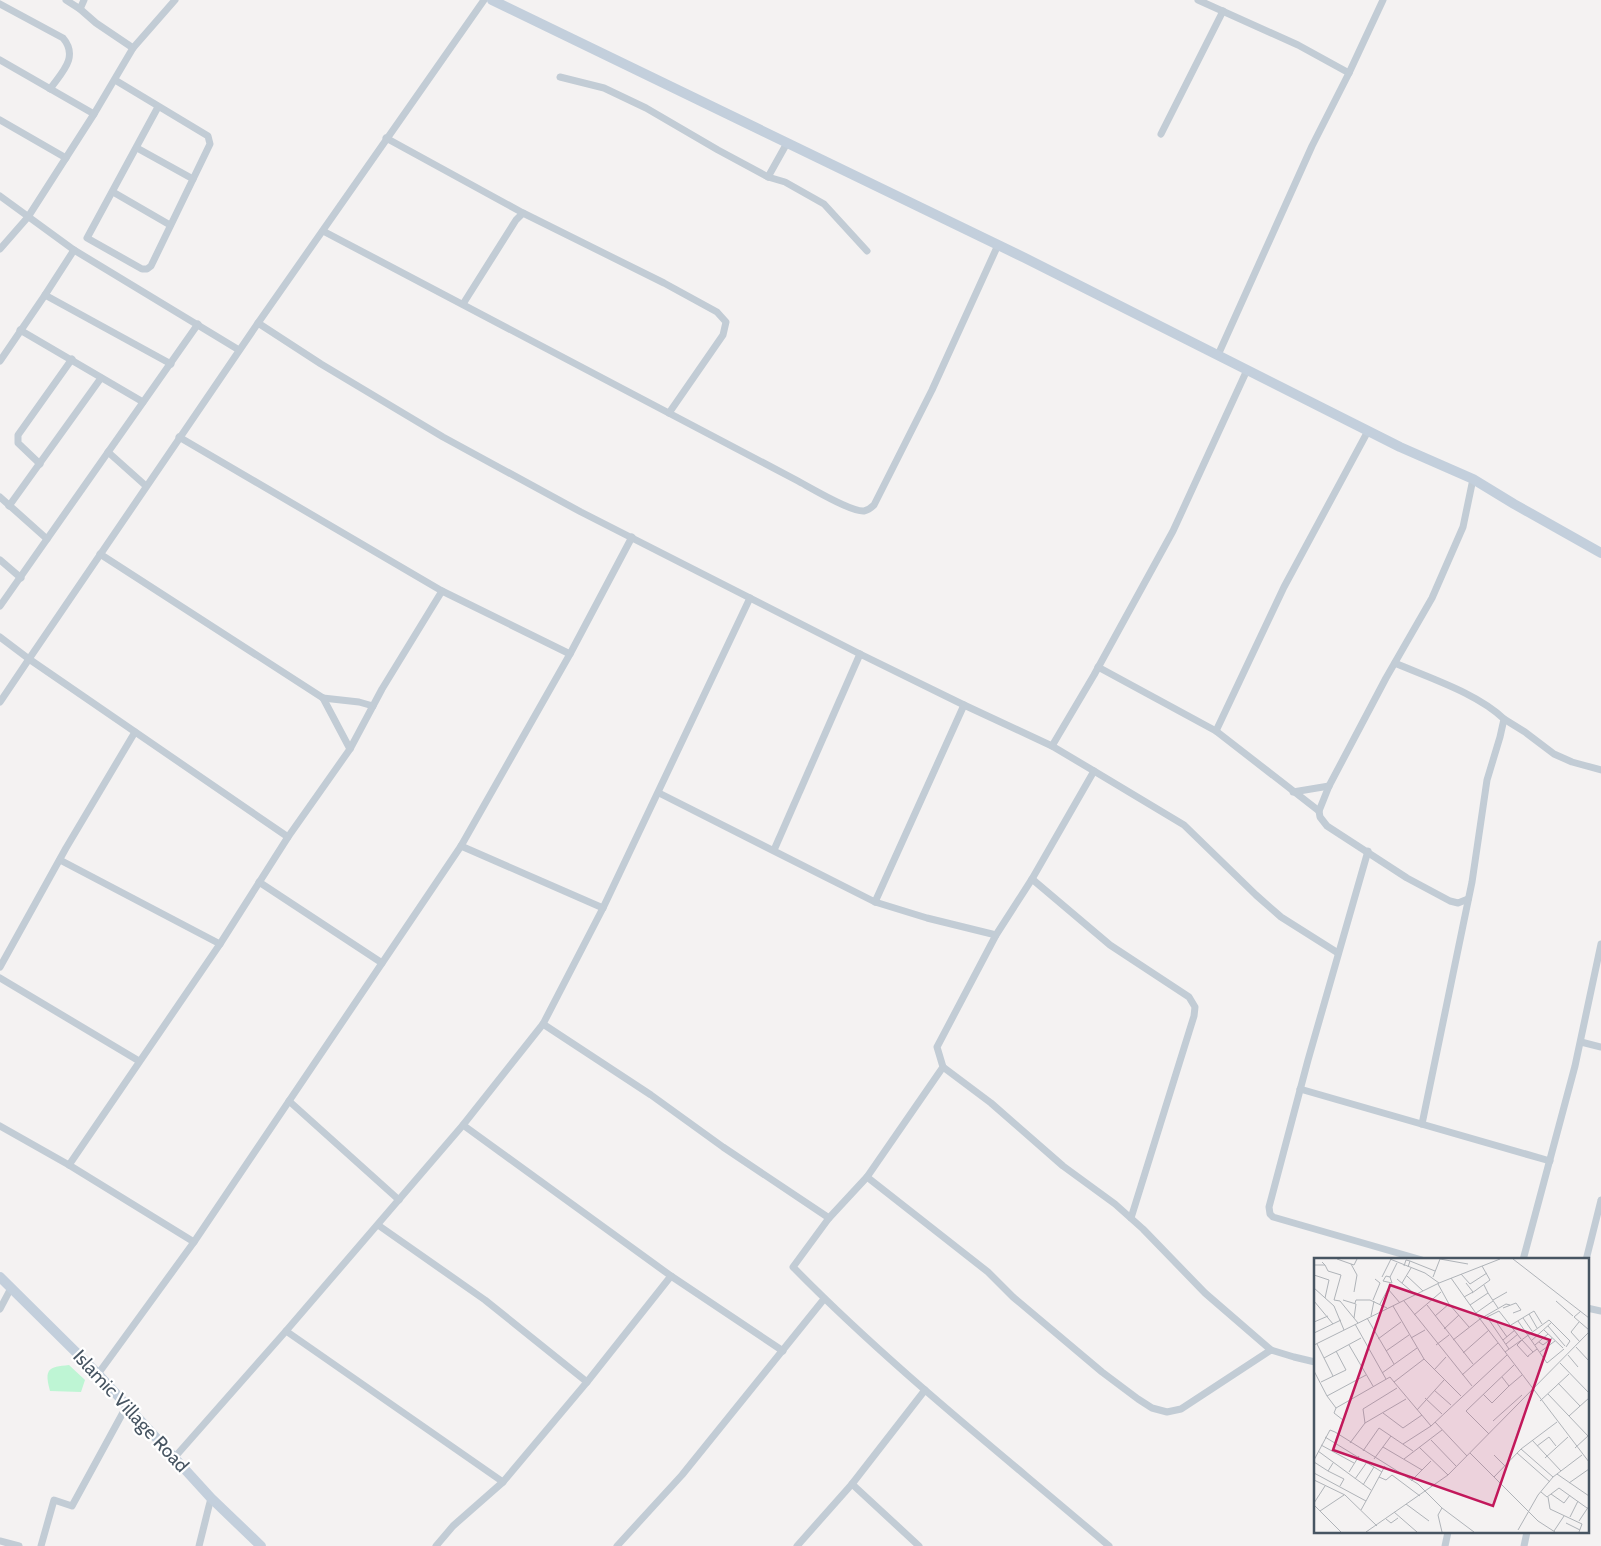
<svg xmlns="http://www.w3.org/2000/svg" width="1601" height="1546" font-family="Cabin,sans-serif">
  <style>
    .green { fill: #bef5d4 }
    .lines { fill: none; stroke-linecap: round; stroke-linejoin: round }
    .street { stroke: #c2ccd5; stroke-width: 7 }
    .secondary { stroke: #c3cfdc; stroke-width: 10 }
    .labels { text-anchor: middle; dominant-baseline: central; stroke-width: 4.5; stroke-linejoin: round; paint-order: stroke }
    .street-label { font-size: 19px; fill: #475562; stroke: #fff }
    .inset-road { fill: none; stroke: #afb3b8; stroke-width: 1 }
    .view { fill: #c2185b; fill-opacity: 0.15; stroke: #c2185b; stroke-width: 2.5 }
    .inset-edge { fill: none; stroke: #475562; stroke-width: 2.5 }
  </style>
  <rect width="100%" height="100%" fill="#f4f2f2"/>
  <path class="green" d="M69,1365L85,1380L81,1392L50,1391C44,1369 48,1367 69,1365Z"/>
  <g class="lines">
    <g class="street">
      <path d="M66,0L80,9L96,23L133,48"/>
      <path d="M1198,0L1298,45L1349,73"/>
      <path d="M0,4L63,38C79,57 62,72 50,89"/>
      <path d="M80,9L84,0"/>
      <path d="M0,60L94,114"/>
      <path d="M560,77L604,88L646,108L718,150L768,177L785,182L824,204L867,251"/>
      <path d="M115,80L208,136L210,144L151,266L147,269H142L87,238L158,107"/>
      <path d="M0,120L66,158"/>
      <path d="M1161,134L1223,11"/>
      <path d="M386,138L523,213"/>
      <path d="M137,148L193,179"/>
      <path d="M768,177L787,143"/>
      <path d="M113,192L170,225"/>
      <path d="M0,196L74,250L239,350"/>
      <path d="M323,231L798,481C811,488 851,512 864,511C869,510 871,508 874,505L932,390L998,245"/>
      <path d="M0,249L28,217L94,114L133,48L175,0"/>
      <path d="M45,295L171,364"/>
      <path d="M463,304L516,220L523,213L664,283L717,312L726,322L723,335L669,413"/>
      <path d="M258,323L321,364L443,437L581,512L860,654L964,705L1052,746L1094,771L1032,879L996,935L937,1047L943,1067L867,1177L829,1218"/>
      <path d="M20,330L143,402"/>
      <path d="M1218,355L1312,146L1349,73L1383,0"/>
      <path d="M0,361L45,295L74,250"/>
      <path d="M179,437L442,591L570,654"/>
      <path d="M108,452L146,486"/>
      <path d="M40,464L18,443V435L72,359"/>
      <path d="M0,497L47,539"/>
      <path d="M9,506L101,378"/>
      <path d="M100,554L323,698L359,702L373,706"/>
      <path d="M0,560L21,578"/>
      <path d="M0,606L198,324"/>
      <path d="M0,637L29,659L258,323L484,0"/>
      <path d="M1395,663C1429,678 1477,693 1504,719L1500,737L1487,780L1472,882L1422,1124"/>
      <path d="M1098,667L1216,731L1319,811"/>
      <path d="M323,698L350,749"/>
      <path d="M0,702L29,659L288,837"/>
      <path d="M1504,719L1525,732L1554,754L1572,762L1601,770"/>
      <path d="M1216,731L1284,587L1368,431"/>
      <path d="M1052,746L1094,675L1173,531L1247,370"/>
      <path d="M1094,771L1184,825L1256,895L1281,917L1338,953"/>
      <path d="M1293,792L1329,786"/>
      <path d="M659,793L875,902L927,918L996,935"/>
      <path d="M461,846L603,908"/>
      <path d="M774,850L860,654"/>
      <path d="M1368,851L1308,1060L1269,1207L1270,1214L1273,1217L1422,1260"/>
      <path d="M60,860L220,944"/>
      <path d="M1032,879L1110,945L1189,997L1195,1007L1194,1016L1131,1218"/>
      <path d="M259,882L382,963"/>
      <path d="M1468,899L1458,903L1450,901L1407,878L1327,826L1320,817L1319,811L1329,786L1386,678L1432,598L1463,527L1473,479"/>
      <path d="M875,902L964,705"/>
      <path d="M0,967L66,848L135,732"/>
      <path d="M0,978L139,1061"/>
      <path d="M543,1024L651,1095L723,1147L829,1218L793,1267C891,1367 1003,1455 1109,1546"/>
      <path d="M1581,1042L1601,1047"/>
      <path d="M943,1067L991,1103L1063,1166L1115,1204L1143,1229L1205,1293L1271,1350"/>
      <path d="M1300,1089L1550,1161"/>
      <path d="M289,1101L399,1200"/>
      <path d="M463,1125L671,1276L783,1351"/>
      <path d="M0,1126L69,1165L194,1242"/>
      <path d="M69,1165L220,944L288,837L350,749L382,689L442,591"/>
      <path d="M867,1177L988,1272L1013,1297L1102,1372L1138,1399L1152,1408L1167,1412L1181,1409L1271,1350L1294,1357L1315,1362"/>
      <path d="M378,1225L485,1300L587,1382"/>
      <path d="M1523,1260L1575,1066L1601,944"/>
      <path d="M1586,1260L1601,1200"/>
      <path d="M1587,1308L1601,1311"/>
      <path d="M0,1309L11,1288"/>
      <path d="M286,1331L503,1482"/>
      <path d="M98,1374L194,1242L461,846L570,654L632,537"/>
      <path d="M174,1458L286,1331L463,1125L543,1024L603,908L750,598"/>
      <path d="M852,1484L919,1546"/>
      <path d="M0,1541L19,1546"/>
      <path d="M41,1546L54,1500L72,1506L126,1407"/>
      <path d="M199,1546L211,1498"/>
      <path d="M436,1546L453,1526L503,1482L587,1382L671,1276"/>
      <path d="M617,1546L682,1475L824,1299"/>
      <path d="M797,1546L852,1484L925,1390"/>
      <path d="M1445,1546L1448,1532"/>
      <path d="M1524,1546L1527,1532"/>
    </g>
    <g class="secondary">
      <path d="M492,0L1025,258L1400,447L1473,479L1514,504L1601,553"/>
      <path d="M0,1277L98,1374L211,1498L261,1546"/>
    </g>
  </g>
  <g class="labels">
    <g class="street-label">
      <text transform="translate(131 1411) rotate(47)">Islamic Village Road</text>
    </g>
  </g>
  <g transform="translate(1314 1258)">
    <rect width="275" height="275" fill="#f4f2f2"/>
    <path class="inset-road" d="M23,1L40,7L43,1M76,1L111,15L125,25M126,1L154,6M199,1L275,60M96,3L121,13M37,6L43,17L40,34M0,7H11L8,4M11,7L14,13L27,17L20,42L26,43L44,65M90,8L92,2L96,3L94,9M147,16L156,26L173,15M0,17L15,22L11,40M72,18L76,19L78,25L69,23ZM93,18L109,33M68,19L77,1M76,19L83,5M119,19L126,1M137,20L166,61L139,82M83,21L102,37M88,25L97,10M124,26L135,46L155,69M0,30L20,48L30,72M158,35L176,22L168,8M174,35L184,50M150,39L159,34L152,25M29,42L42,46L40,60M59,42L66,25L61,21M179,42L193,34M0,43L19,66M90,43L158,128M242,43L259,58M41,45L42,42H56L73,50M66,46L74,31L86,45M113,47L159,106M156,47L174,35L170,27M196,47L192,46L166,61L275,204M79,48L110,101L147,138M189,50L202,45L207,52L199,55M267,53L260,59L275,72M162,55L179,43M215,56L223,70M100,57L127,34M57,58L60,43M121,58L135,46M53,60L80,106M209,60L218,73M204,63L233,105L250,91M0,64L14,58M265,64L257,74L266,84M183,65L193,79M41,66L72,121M197,67L220,53L228,66M234,68L251,88M130,71L145,57M230,72L249,90M0,75L27,62M97,80L111,72M64,81L87,64M189,82L201,72M217,83L238,64M225,84L229,87L238,80M3,86L10,100L47,80M192,86L204,76M0,87L125,25L186,1M35,87L59,128M122,87L135,77M221,87L234,76M262,89L275,103M195,91L173,59L185,53L207,81M72,93L95,77M191,94L235,62L256,83L252,89M219,94L208,82L203,87L214,99V98L223,91M226,94L241,83M149,95L175,72M254,97L264,109M10,100L19,118M246,105L275,135M120,112L132,99M0,113L13,138L52,117M68,115L103,90M148,117L184,85M7,124L32,112L22,93M80,124L117,168L193,97M244,125L266,148M195,128L208,117M120,132L137,147M169,136L178,145L195,128L188,119M234,136L274,178M13,138L22,150L76,119L80,124L110,101M111,140L128,156M226,143L255,116M22,150L20,155L29,162M103,152L130,122M69,155L89,170L108,157M255,158L275,140M179,163L208,137M121,164L153,198M51,165L92,141M175,176L152,153L200,107M11,179L68,214M117,182L142,208M218,182L247,213M36,185L51,165L49,151L83,130M89,186L117,168M7,187L40,205M223,188L235,179L242,188M69,189L108,212L117,203M105,189L134,217M261,190L275,177M207,191L239,219M4,193L57,232M49,193L65,170L99,193M156,195L224,263L241,274M203,195L236,224M180,197L191,208M231,200L254,179M60,201L77,178M90,201L128,172M0,202L16,172L21,174L104,226L128,250L124,257L128,274M0,204L14,213L19,205M14,213L30,221L26,228M35,214L45,198M0,215L52,243L47,252M243,216L275,238M65,219L72,222L78,217L106,238M180,219L207,191L243,164M41,221L53,204M0,222L31,237L63,268M97,223L108,212M255,225L275,211M49,227L60,209M227,234L233,239L245,230L273,250M237,236L250,245L256,237M234,239L236,251L268,266L265,274M52,243L71,208M0,245L11,228M92,246L115,263M0,247L6,253L30,237M128,250L160,274M6,253L27,274M80,254L103,274M256,259L264,243M72,261L77,265L84,260M265,263L275,248M252,265L266,272M204,272L224,237L239,219L268,197M240,273L250,258M52,274L134,217L275,74"/>
    <path class="view" d="M76,27L236,82L179,248L19,192Z"/>
    <rect width="275" height="275" class="inset-edge"/>
  </g>
</svg>
